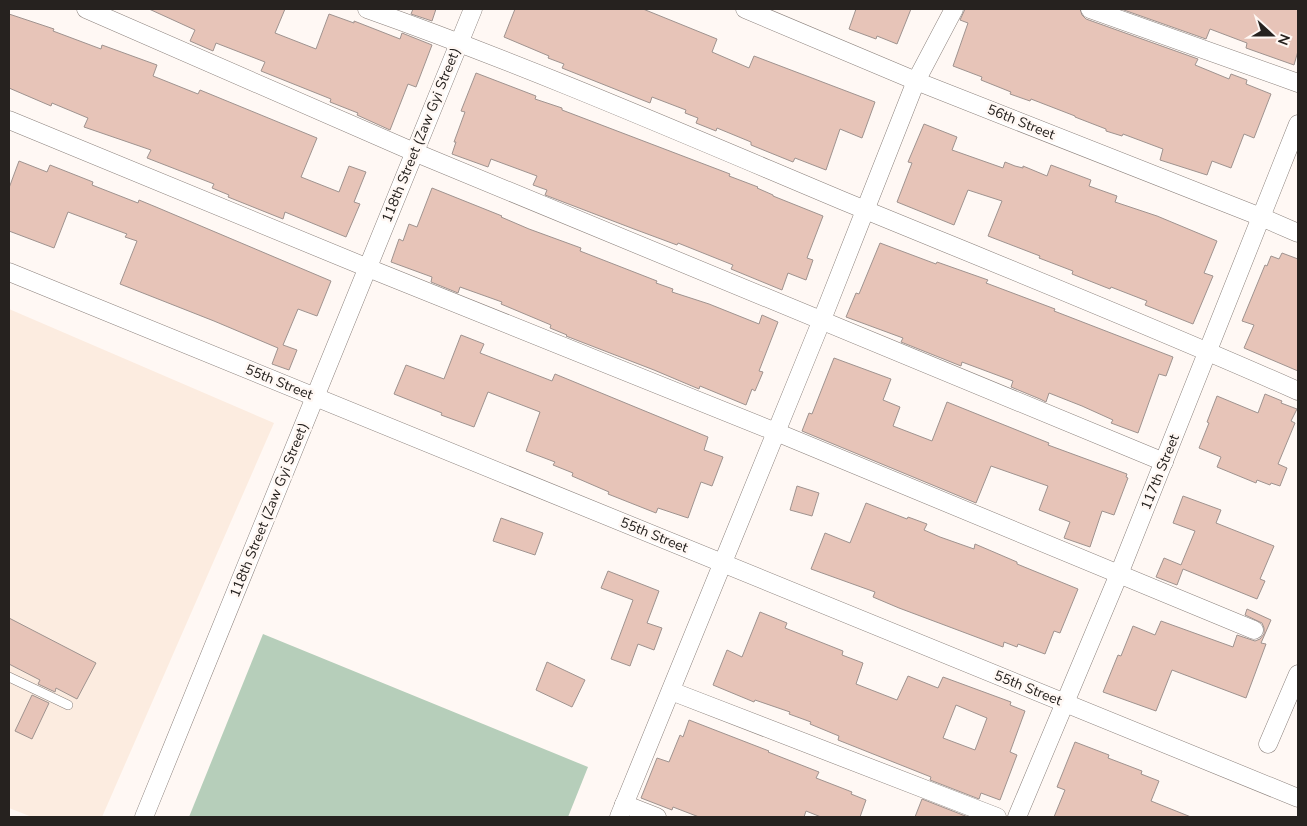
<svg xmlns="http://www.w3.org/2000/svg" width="1307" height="826" font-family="'Nunito Sans',sans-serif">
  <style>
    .education { fill: #fcece0 }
    .green { fill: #b6ceba }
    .building { fill: #e7c4b8; stroke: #9f938f; fill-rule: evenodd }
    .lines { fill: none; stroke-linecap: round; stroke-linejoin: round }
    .service-casing { stroke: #8b817c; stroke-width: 10 }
    .minor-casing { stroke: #8b817c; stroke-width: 19 }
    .service { stroke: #fff; stroke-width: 9 }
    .minor { stroke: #fff; stroke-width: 18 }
    .labels { text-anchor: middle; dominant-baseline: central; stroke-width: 5; stroke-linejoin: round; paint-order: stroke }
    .street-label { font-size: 14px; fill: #26221f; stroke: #fff8f4 }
  </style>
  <rect width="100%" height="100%" fill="#fff8f4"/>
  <path class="education" d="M9,309L274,423L102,817H32L9,808Z"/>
  <path class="green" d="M263,634L588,767L568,817H189Z"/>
  <g class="building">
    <path d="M149,9H285L275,33L316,49L329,14L354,23V21L400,39L402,33L432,45L416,87L408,84L390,130L357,115L358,113L330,102L331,99L261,71L265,62L216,43L213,51L190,41L195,30Z"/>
    <path d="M413,9H436L432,21L411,14Z"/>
    <path d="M515,9H643L717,39L712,52L749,68L754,56L875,102L862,138L840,129L826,170L795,158L793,162L751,145V142L717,128L716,131L696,123L698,118L685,113L686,110L652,97L650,103L562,68L564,64L548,58L549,56L504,37Z"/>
    <path d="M856,9H911L897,44L877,36L876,39L849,29Z"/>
    <path d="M965,9H1080L1082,15L1086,19L1198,59L1195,65L1229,79L1231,74L1247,80L1246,84L1271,94L1254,138L1244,134L1231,168L1212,161L1207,175L1160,160L1163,149L1123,134L1122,136L1106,131V129L1075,117V116L1031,99L1030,101L1010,94L1011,92L981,80L982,77L953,66L968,23L960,20Z"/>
    <path d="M1121,9H1298V51L1294,65L1246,48L1247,43L1210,29L1206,39Z"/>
    <path d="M9,14L54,29L53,31L101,49L102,45L157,65L153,76L198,94L200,90L317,138L301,177L339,192L349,166L366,172L354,202L360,204L346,237L285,212L283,219L228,197L229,195L212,188L214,184L147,158L151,150L84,127L88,118L52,103L51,106L9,88Z"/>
    <path d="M476,73L536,96L535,99L562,108V110L730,174L729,176L758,187L757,188L773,195V196L823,216L807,258L813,260L806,280L788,273L782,290L731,269L733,265L678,243L677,245L634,229L545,195L547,190L533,185L537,176L491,159L488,167L452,154L456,142H454L465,112L461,111Z"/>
    <path d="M924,124L957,137L952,150L1003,168L1005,162L1015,166L1023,168V166L1047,176L1051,165L1091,180L1089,186L1117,196L1115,202L1157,216L1217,241L1204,273L1213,276L1193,324L1145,305L1147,301L1111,287L1110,289L1072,274L1073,271L1039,258L1040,256L988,236L1002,201L968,190L954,225L897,202L912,163L908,162Z"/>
    <path d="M19,161L47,172L50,165L93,182L92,185L138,203L139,200L156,207L331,281L317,316L298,309L283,345L297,350L289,370L272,364L278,348L214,321L120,284L137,241L125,237L127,234L68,212L54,248L9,231V188Z"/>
    <path d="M432,188L502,216L501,217L529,229L581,248L580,251L657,281L656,283L673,289L672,292L709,304L759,324L762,315L778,322L759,371L763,372L755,391L752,389L746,405L700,386L699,389L654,370L566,336L567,335L550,328L551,325L501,304L502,302L460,287L458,293L431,282L432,277L391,262L399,239L403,241L409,224L417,227Z"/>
    <path d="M880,243L936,264L937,262L988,280L986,283L1055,309L1054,311L1173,357L1166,376L1159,374L1138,433L1111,423L1113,420L1082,406L1049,393L1046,402L1040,399L1011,387L1013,381L962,362L961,366L901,342L903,338L846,317L856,293L859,294Z"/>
    <path d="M1282,253L1298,259V371L1244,348L1254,325L1242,321L1265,265L1267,266L1271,256L1279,259Z"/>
    <path d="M461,335L484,344L480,353L552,381L555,374L708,437L704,450L723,457L712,486L701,482L688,518L658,508L656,513L608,494L609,492L572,476L573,473L553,465L555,462L526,451L540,412L488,392L474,427L441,415L442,413L394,394L406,365L444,379Z"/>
    <path d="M834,358L891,379L883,400L900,407L893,426L932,441L947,402L1034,437L1049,443L1048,445L1127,474L1126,477L1128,478L1114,515L1102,511L1090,547L1064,538L1070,522L1039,510L1048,486L991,466L976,503L802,431L809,413L812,414Z"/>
    <path d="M1265,394L1282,401L1281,403L1297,409L1291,421L1295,423L1278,464L1287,468L1280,486L1271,483L1270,485L1257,480L1256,483L1217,467L1221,457L1199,448L1209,423L1207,422L1217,396L1258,413Z"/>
    <path d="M797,486L819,493L812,516L790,510Z"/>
    <path d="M1183,496L1221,510L1216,523L1274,546L1260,579L1265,581L1257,599L1183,569L1177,585L1156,577L1164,558L1181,565L1195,531L1173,523Z"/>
    <path d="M866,503L907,519L908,517L927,524L924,530L940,537L974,549L975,544L1017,562V564L1078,589L1060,633L1054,631L1045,654L1018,644L1017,647L1004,642L1003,647L899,608L873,597L875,592L811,569L825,533L850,543Z"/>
    <path d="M501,518L543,533L535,555L493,541Z"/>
    <path d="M608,571L659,591L647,623L662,628L654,650L638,644L630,666L611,659L633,600L601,588Z"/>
    <path d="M1247,609L1271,620L1261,643L1266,644L1246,698L1172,670L1156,711L1103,692L1118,655L1121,656L1133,626L1155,635L1161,621L1233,647L1237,635L1255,641L1260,639L1264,634V628L1262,623L1245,615Z"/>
    <path d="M760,612L787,623L785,628L843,651L842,655L863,663L856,684L897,700L908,676L938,688L943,677L1011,702L1010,705L1025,711L1010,752L1017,755L1000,800L981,793L979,799L930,780L931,777L838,740L839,736L810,724L811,722L789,714L790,712L755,700L754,702L713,685L727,650L742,657ZM956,705L987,718L975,750L943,738Z"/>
    <path d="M9,618L96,663L77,699L56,688L55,692L38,684L40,680L9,664Z"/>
    <path d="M547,662L585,680L572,707L536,690Z"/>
    <path d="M32,695L49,703L32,739L15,731Z"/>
    <path d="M689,720L769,751L768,752L819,772L816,778L852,792L851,794L866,800L860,817H821L806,811L804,817H699L673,807L672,810L641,798L657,758L669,762L680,735L683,737Z"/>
    <path d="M1075,742L1109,755L1108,758L1142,771L1141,774L1159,781L1151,801L1191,817H1054L1065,790L1057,787Z"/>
    <path d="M922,799L968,817H915Z"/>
  </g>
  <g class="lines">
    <g class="service-casing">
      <path id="service" d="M9,677L68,705"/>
    </g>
    <g class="minor-casing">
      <g id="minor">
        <path d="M86,9L414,152L1164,462"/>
        <path d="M367,9C528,66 684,134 841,200C994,263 1147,324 1298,391"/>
        <path d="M745,9L916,81L1261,217L1298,233"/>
        <path d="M1090,9L1298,83"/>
        <path d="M9,120L368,268L776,432L1254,630"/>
        <path d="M9,272L1298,798"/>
        <path d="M671,691L997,817"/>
        <path d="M1268,744L1298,674"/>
        <path d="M624,804L657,817"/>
        <path d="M144,817L473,9"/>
        <path d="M619,817L821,322L916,81L954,9"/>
        <path d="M1017,817L1119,574L1298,124"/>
      </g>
    </g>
    <use href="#service" class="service"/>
    <use href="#minor" class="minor"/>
  </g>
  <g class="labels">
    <g class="street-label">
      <text transform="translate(1021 122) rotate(22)">56th Street</text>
      <text transform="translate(421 135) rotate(-68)">118th Street (Zaw Gyi Street)</text>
      <text transform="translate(279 382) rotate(22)">55th Street</text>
      <text transform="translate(1160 472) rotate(-68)">117th Street</text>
      <text transform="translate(269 510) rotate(-68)">118th Street (Zaw Gyi Street)</text>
      <text transform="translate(654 535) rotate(22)">55th Street</text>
      <text transform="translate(1028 688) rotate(22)">55th Street</text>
    </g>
  </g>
  <rect width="1307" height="826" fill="none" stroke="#26221f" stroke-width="20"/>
  <g transform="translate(1272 35) rotate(111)" stroke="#fff8f4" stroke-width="4" paint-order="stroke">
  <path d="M0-4L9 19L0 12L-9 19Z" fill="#26221f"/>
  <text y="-8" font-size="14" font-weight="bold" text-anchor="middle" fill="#26221f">N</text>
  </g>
</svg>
